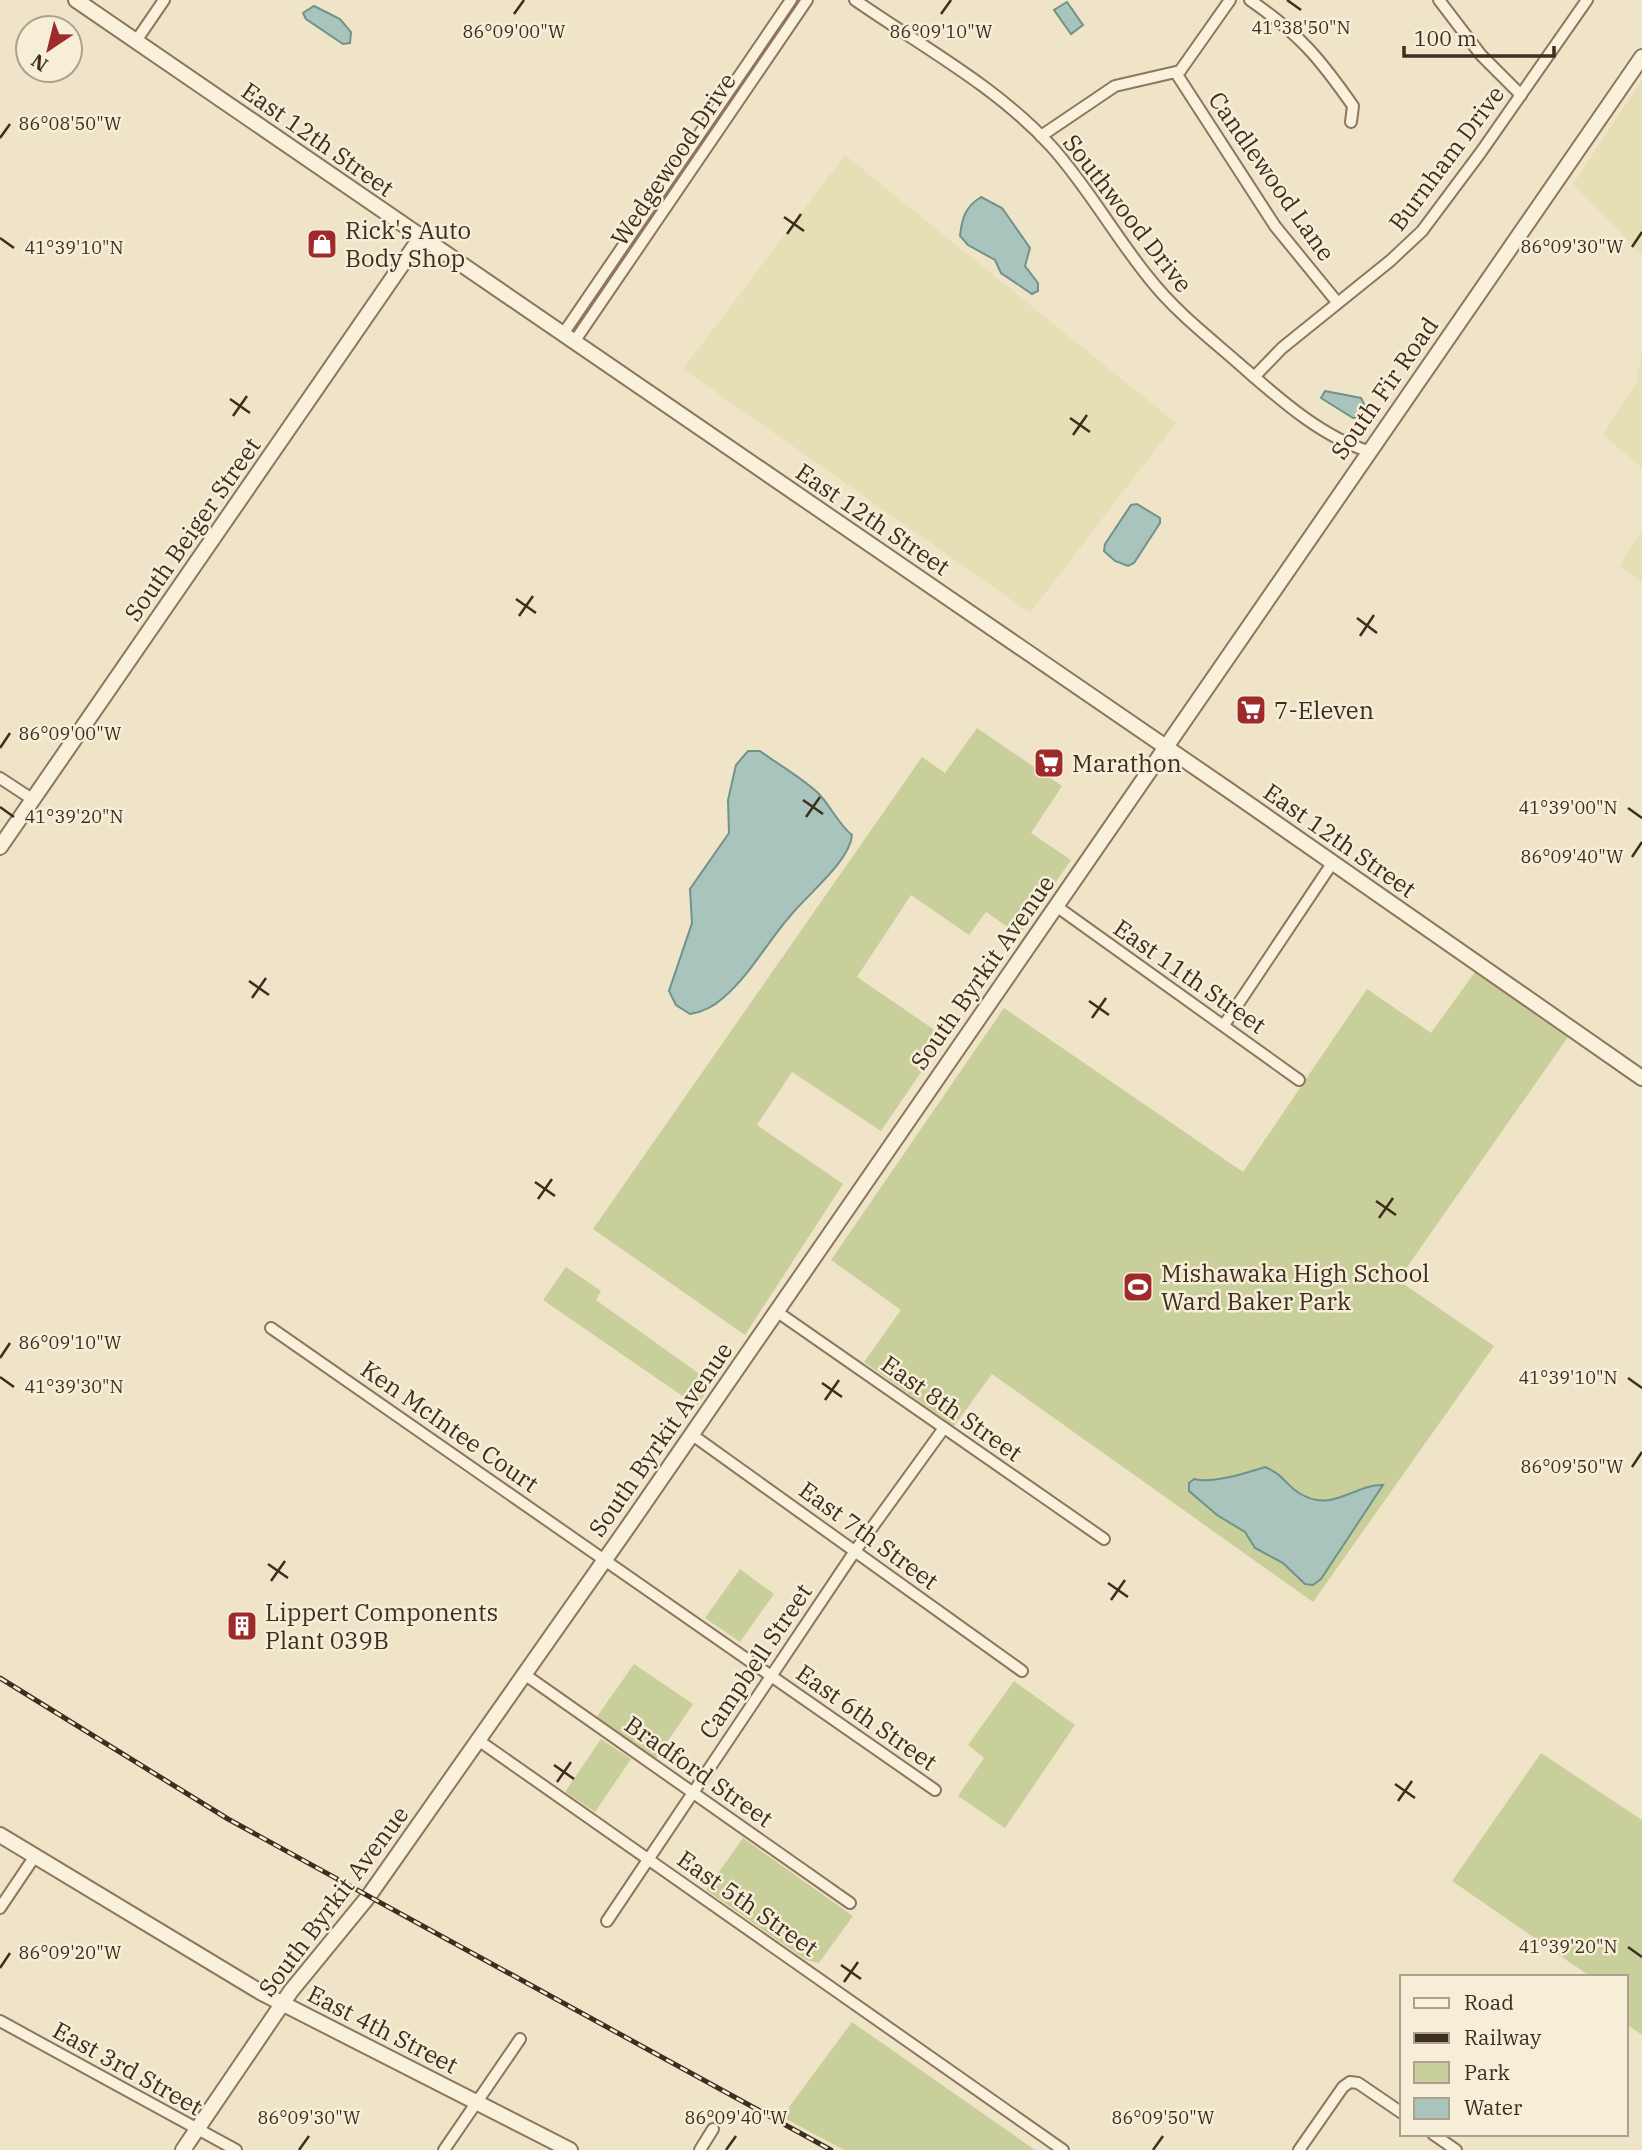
<svg xmlns="http://www.w3.org/2000/svg" width="1642" height="2150" font-family="'IBM Plex Serif',serif">
  <style>
    .farmland { fill: #e6deb5 }
    .green { fill: #c9cf9b }
    .water { fill: #a9c4bc; stroke: #6f938a; stroke-width: 2 }
    .lines { fill: none; stroke-linecap: round; stroke-linejoin: round }
    .minor-casing { stroke: #8d765c; stroke-width: 14 }
    .tertiary-casing { stroke: #8d765c; stroke-width: 18 }
    .minor { stroke: #faf1dc; stroke-width: 10 }
    .tertiary { stroke: #faf1dc; stroke-width: 14 }
    .rail-casing { stroke: #3d2e20; stroke-width: 5 }
    .rail { stroke: #f7eed8; stroke-width: 2.5; stroke-dasharray: 8; stroke-linecap: butt }
    .ticks { fill: none; stroke: #3d2e20; stroke-width: 2.5 }
    .labels { text-anchor: middle; dominant-baseline: central; stroke-width: 5; stroke-linejoin: round; paint-order: stroke }
    .street-label { font-size: 24px; fill: #3d2e20; stroke: #f7eed8 }
    .poi-label { font-size: 24px; fill: #3d2e20; stroke: #f7eed8; text-anchor: start }
    .ticks-label { font-size: 18px; text-anchor: middle; fill: #3d2e20; stroke: #f7eed8; stroke-width: 5; stroke-linejoin: round; paint-order: stroke }
  </style>
  <rect width="100%" height="100%" fill="#f0e4c8"/>
  <g class="farmland">
    <path d="M1642,80V255L1573,184Z"/>
    <path d="M845,155L1176,423L1030,613L683,369Z"/>
    <path d="M1642,348V468L1603,435L1637,381Z"/>
    <path d="M1642,532V582L1619,566Z"/>
  </g>
  <g class="green">
    <path d="M977,728L1062,786L1031,833L1071,860L1019,935L986,912L969,935L911,895L857,977L945,1037L881,1131L792,1072L757,1125L843,1184L745,1335L593,1229L922,757L945,773Z"/>
    <path d="M1475,972L1568,1037L1398,1280L1494,1346L1313,1602L992,1374L954,1426L864,1362L901,1310L831,1260L1004,1008L1243,1172L1367,989L1431,1033Z"/>
    <path d="M566,1267L601,1291L596,1300L712,1383L697,1406L543,1300Z"/>
    <path d="M740,1569L774,1594L740,1642L705,1618Z"/>
    <path d="M634,1664L693,1704L655,1760L596,1718Z"/>
    <path d="M1014,1681L1075,1725L1005,1828L958,1796L984,1758L968,1745Z"/>
    <path d="M601,1739L631,1759L595,1812L565,1792Z"/>
    <path d="M1541,1753L1642,1820V2035L1626,2024V1977H1591L1452,1881Z"/>
    <path d="M743,1838L853,1916L819,1963L806,1960L706,1890Z"/>
    <path d="M852,2022L1035,2150H844L786,2119L789,2107Z"/>
  </g>
  <g class="water">
    <path d="M1067,2L1083,25L1071,34L1054,10Z"/>
    <path d="M314,6L340,19L351,32L350,43L343,44L306,19L303,13Z"/>
    <path d="M981,197L1002,208L1030,248L1025,266L1038,283V291L1032,294L1001,273L995,260L968,245L960,236C962,218 965,207 981,197Z"/>
    <path d="M1325,391L1361,398L1366,408L1358,417L1353,418L1321,398Z"/>
    <path d="M1137,504L1160,518V523L1134,563L1128,566L1115,561L1104,551L1105,544L1131,505Z"/>
    <path d="M748,751H760C779,765 801,777 818,793C831,806 838,824 852,835C850,861 808,894 791,915C767,942 751,974 723,998C713,1007 703,1012 690,1014L676,1005L669,991L692,923L690,889L729,833L728,800L736,765Z"/>
    <path d="M1265,1467C1284,1475 1285,1484 1299,1493C1332,1514 1354,1484 1383,1485L1321,1579L1313,1585L1305,1584L1283,1563L1255,1548L1245,1532L1217,1515L1189,1491V1483L1194,1479C1212,1484 1246,1473 1265,1467Z"/>
  </g>
  <g class="lines">
    <g class="minor-casing">
      <g id="minor">
        <path d="M855,0C921,46 996,86 1051,146C1088,187 1114,235 1149,278C1175,311 1206,335 1237,362C1275,395 1319,436 1368,451"/>
        <path d="M1250,0C1300,35 1318,56 1353,106L1351,122"/>
        <path d="M1439,0L1481,55L1521,95"/>
        <path d="M136,41L164,0"/>
        <path d="M1176,73L1275,226L1337,302"/>
        <path d="M1041,136L1115,86L1180,71L1230,0"/>
        <path d="M563,334L791,0"/>
        <path d="M574,342L807,0"/>
        <path d="M1254,377L1282,348L1390,261L1422,231L1481,152L1587,0"/>
        <path d="M0,778L32,799"/>
        <path d="M1056,906L1299,1080"/>
        <path d="M1224,1025L1333,862"/>
        <path d="M776,1311L1104,1539"/>
        <path d="M271,1328L935,1790"/>
        <path d="M691,1434L1022,1671"/>
        <path d="M524,1674L850,1903"/>
        <path d="M478,1740L1063,2150"/>
        <path d="M0,1908L35,1856"/>
        <path d="M607,1921L855,1551L944,1428"/>
        <path d="M0,2021L236,2150"/>
        <path d="M1433,2134L1456,2150"/>
        <path d="M444,2150L520,2039"/>
        <path d="M700,2150L713,2129"/>
        <path d="M1299,2150L1343,2087L1350,2082L1358,2083L1402,2113"/>
      </g>
    </g>
    <g class="tertiary-casing">
      <g id="tertiary">
        <path d="M76,0L1227,789L1642,1078"/>
        <path d="M0,847L421,237"/>
        <path d="M0,1835L262,1993L570,2150"/>
        <path d="M183,2150L291,1991L368,1897L630,1524L1642,57"/>
      </g>
    </g>
    <use href="#minor" class="minor"/>
    <use href="#tertiary" class="tertiary"/>
    <g class="rail-casing">
      <path id="rail" d="M0,1678L228,1819L831,2150"/>
    </g>
    <use href="#rail" class="rail"/>
  </g>
  <path class="ticks" d="M1287,0L1301,10M514,14L524,0M941,14L951,0M0,138L10,124M784,217L804,231M787,234L801,214M0,238L14,248M1632,247L1642,232M230,399L250,413M233,416L247,396M1070,418L1090,432M1073,435L1087,415M516,599L536,613M519,616L533,596M1357,618L1377,633M1360,636L1374,615M0,748L10,733M803,800L823,814M0,807L14,817M1628,808L1642,818M806,817L820,797M1632,857L1642,842M249,981L269,995M252,998L266,978M1089,1001L1109,1015M1092,1018L1106,998M535,1182L555,1196M538,1199L552,1179M1376,1201L1396,1215M1379,1218L1393,1198M0,1358L10,1343M0,1377L14,1387M1628,1378L1642,1388M822,1383L842,1397M825,1400L839,1380M1632,1467L1642,1452M268,1564L288,1578M271,1581L285,1561M1108,1583L1128,1597M1111,1600L1125,1580M554,1765L574,1779M557,1782L571,1762M1395,1784L1415,1798M1398,1801L1412,1781M1628,1947L1642,1957M841,1965L861,1979M0,1968L10,1953M844,1982L858,1962M299,2150L309,2136M726,2150L736,2136M1153,2150L1163,2136"/>
  <defs>
    <g id="shop-square" transform="scale(1.575)"><rect x="-9" y="-9" width="18" height="18" rx="4" fill="#9e2a2b" stroke="#f7eed8"/><path d="M-5-2.5h2.3a2.7 3.5 0 0 1 5.4 0H5L5.5 6h-11ZM-1.5-2.5h3a1.5 2.3 0 0 0-3 0Z" fill="#fff"/></g>
    <g id="supermarket-square" transform="scale(1.575)"><rect x="-9" y="-9" width="18" height="18" rx="4" fill="#9e2a2b" stroke="#f7eed8"/><path d="M-6-5.5h2.5l.6 2H6L4.5 2H-2.5L-4.4-4H-6ZM-1.5 3.2a1.3 1.3 0 1 0 .1 0ZM3 3.2a1.3 1.3 0 1 0 .1 0Z" fill="#fff"/></g>
    <g id="stadium-square" transform="scale(1.575)"><rect x="-9" y="-9" width="18" height="18" rx="4" fill="#9e2a2b" stroke="#f7eed8"/><path d="M0-5a6.5 5 0 1 0 0 10a6.5 5 0 1 0 0-10ZM-3.5-1.8h7v3.6h-7Z" fill="#fff"/></g>
    <g id="building-square" transform="scale(1.575)"><rect x="-9" y="-9" width="18" height="18" rx="4" fill="#9e2a2b" stroke="#f7eed8"/><path d="M-4-6H4V6H1V3H-1V6H-4ZM-2.5-4.3h1.7v1.8h-1.7ZM.8-4.3h1.7v1.8H.8ZM-2.5-1h1.7V.8h-1.7ZM.8-1h1.7V.8H.8Z" fill="#fff"/></g>
  </defs>
  <g fill-rule="evenodd">
    <use href="#shop-square" x="322" y="244"/>
    <use href="#supermarket-square" x="1251" y="710"/>
    <use href="#supermarket-square" x="1049" y="763"/>
    <use href="#stadium-square" x="1138" y="1287"/>
    <use href="#building-square" x="242" y="1626"/>
  </g>
  <g class="labels">
    <g class="street-label">
      <text transform="translate(318 139) rotate(35)">East 12th Street</text>
      <text transform="translate(1446 158) rotate(-53)">Burnham Drive</text>
      <text transform="translate(673 159) rotate(-56)">Wedgewood Drive</text>
      <text transform="translate(1272 176) rotate(55)">Candlewood Lane</text>
      <text transform="translate(1128 213) rotate(52)">Southwood Drive</text>
      <text transform="translate(1384 388) rotate(-55)">South Fir Road</text>
      <text transform="translate(873 519) rotate(34)">East 12th Street</text>
      <text transform="translate(192 529) rotate(-55)">South Beiger Street</text>
      <text transform="translate(1340 840) rotate(35)">East 12th Street</text>
      <text transform="translate(982 972) rotate(-55)">South Byrkit Avenue</text>
      <text transform="translate(1190 976) rotate(35)">East 11th Street</text>
      <text transform="translate(952 1408) rotate(35)">East 8th Street</text>
      <text transform="translate(450 1426) rotate(35)">Ken McIntee Court</text>
      <text transform="translate(660 1439) rotate(-55)">South Byrkit Avenue</text>
      <text transform="translate(869 1535) rotate(36)">East 7th Street</text>
      <text transform="translate(755 1661) rotate(-56)">Campbell Street</text>
      <text transform="translate(867 1717) rotate(35)">East 6th Street</text>
      <text transform="translate(699 1771) rotate(35)">Bradford Street</text>
      <text transform="translate(333 1901) rotate(-53)">South Byrkit Avenue</text>
      <text transform="translate(748 1903) rotate(35)">East 5th Street</text>
      <text transform="translate(383 2029) rotate(27)">East 4th Street</text>
      <text transform="translate(128 2068) rotate(29)">East 3rd Street</text>
    </g>
    <g class="poi-label">
      <text x="345" y="230">Rick's Auto<tspan x="345" dy="28">Body Shop</tspan></text>
      <text x="1274" y="710">7-Eleven</text>
      <text x="1072" y="763">Marathon</text>
      <text x="1161" y="1273">Mishawaka High School<tspan x="1161" dy="28">Ward Baker Park</tspan></text>
      <text x="265" y="1612">Lippert Components<tspan x="265" dy="28">Plant 039B</tspan></text>
    </g>
  </g>
  <g class="ticks-label">
    <text x="1301" y="34">41°38'50"N</text>
    <text x="514" y="38">86°09'00"W</text>
    <text x="941" y="38">86°09'10"W</text>
    <text x="70" y="130">86°08'50"W</text>
    <text x="1572" y="253">86°09'30"W</text>
    <text x="74" y="254">41°39'10"N</text>
    <text x="70" y="740">86°09'00"W</text>
    <text x="1568" y="814">41°39'00"N</text>
    <text x="74" y="823">41°39'20"N</text>
    <text x="1572" y="863">86°09'40"W</text>
    <text x="70" y="1349">86°09'10"W</text>
    <text x="1568" y="1384">41°39'10"N</text>
    <text x="74" y="1393">41°39'30"N</text>
    <text x="1572" y="1473">86°09'50"W</text>
    <text x="1568" y="1953">41°39'20"N</text>
    <text x="70" y="1959">86°09'20"W</text>
    <text x="309" y="2124">86°09'30"W</text>
    <text x="736" y="2124">86°09'40"W</text>
    <text x="1163" y="2124">86°09'50"W</text>
  </g>
  <rect x="1400" y="1975" width="228" height="161" fill="#f7eed8" stroke="#ada18e" stroke-width="2"/>
  <rect x="1414" y="1998" width="35" height="10" fill="#faf1dc" stroke="#ada18e" stroke-width="2"/>
  <text x="1464" y="2010" font-size="21" fill="#3d2e20">Road</text>
  <rect x="1414" y="2033" width="35" height="10" fill="#3d2e20" stroke="#ada18e" stroke-width="2"/>
  <text x="1464" y="2045" font-size="21" fill="#3d2e20">Railway</text>
  <rect x="1414" y="2062" width="35" height="21" fill="#c9cf9b" stroke="#ada18e" stroke-width="2"/>
  <text x="1464" y="2080" font-size="21" fill="#3d2e20">Park</text>
  <rect x="1414" y="2098" width="35" height="21" fill="#a9c4bc" stroke="#ada18e" stroke-width="2"/>
  <text x="1464" y="2115" font-size="21" fill="#3d2e20">Water</text>
  <g transform="translate(49 49) rotate(215)"><circle r="33" fill="#f7eed8" stroke="#ada18e" stroke-width="2"/>
  <path d="M0-5L12 26L0 18L-12 26Z" fill="#9e2a2b"/>
  <text y="-10" font-size="19" font-weight="bold" text-anchor="middle" fill="#3d2e20">N</text>
  </g>
  <path d="M1404 46v10h150v-10" fill="none" stroke="#3d2e20" stroke-width="3.5"/>
  <text x="1414" y="46" font-size="21" fill="#3d2e20" stroke="#f7eed8" stroke-width="5" paint-order="stroke">100 m</text>
</svg>
